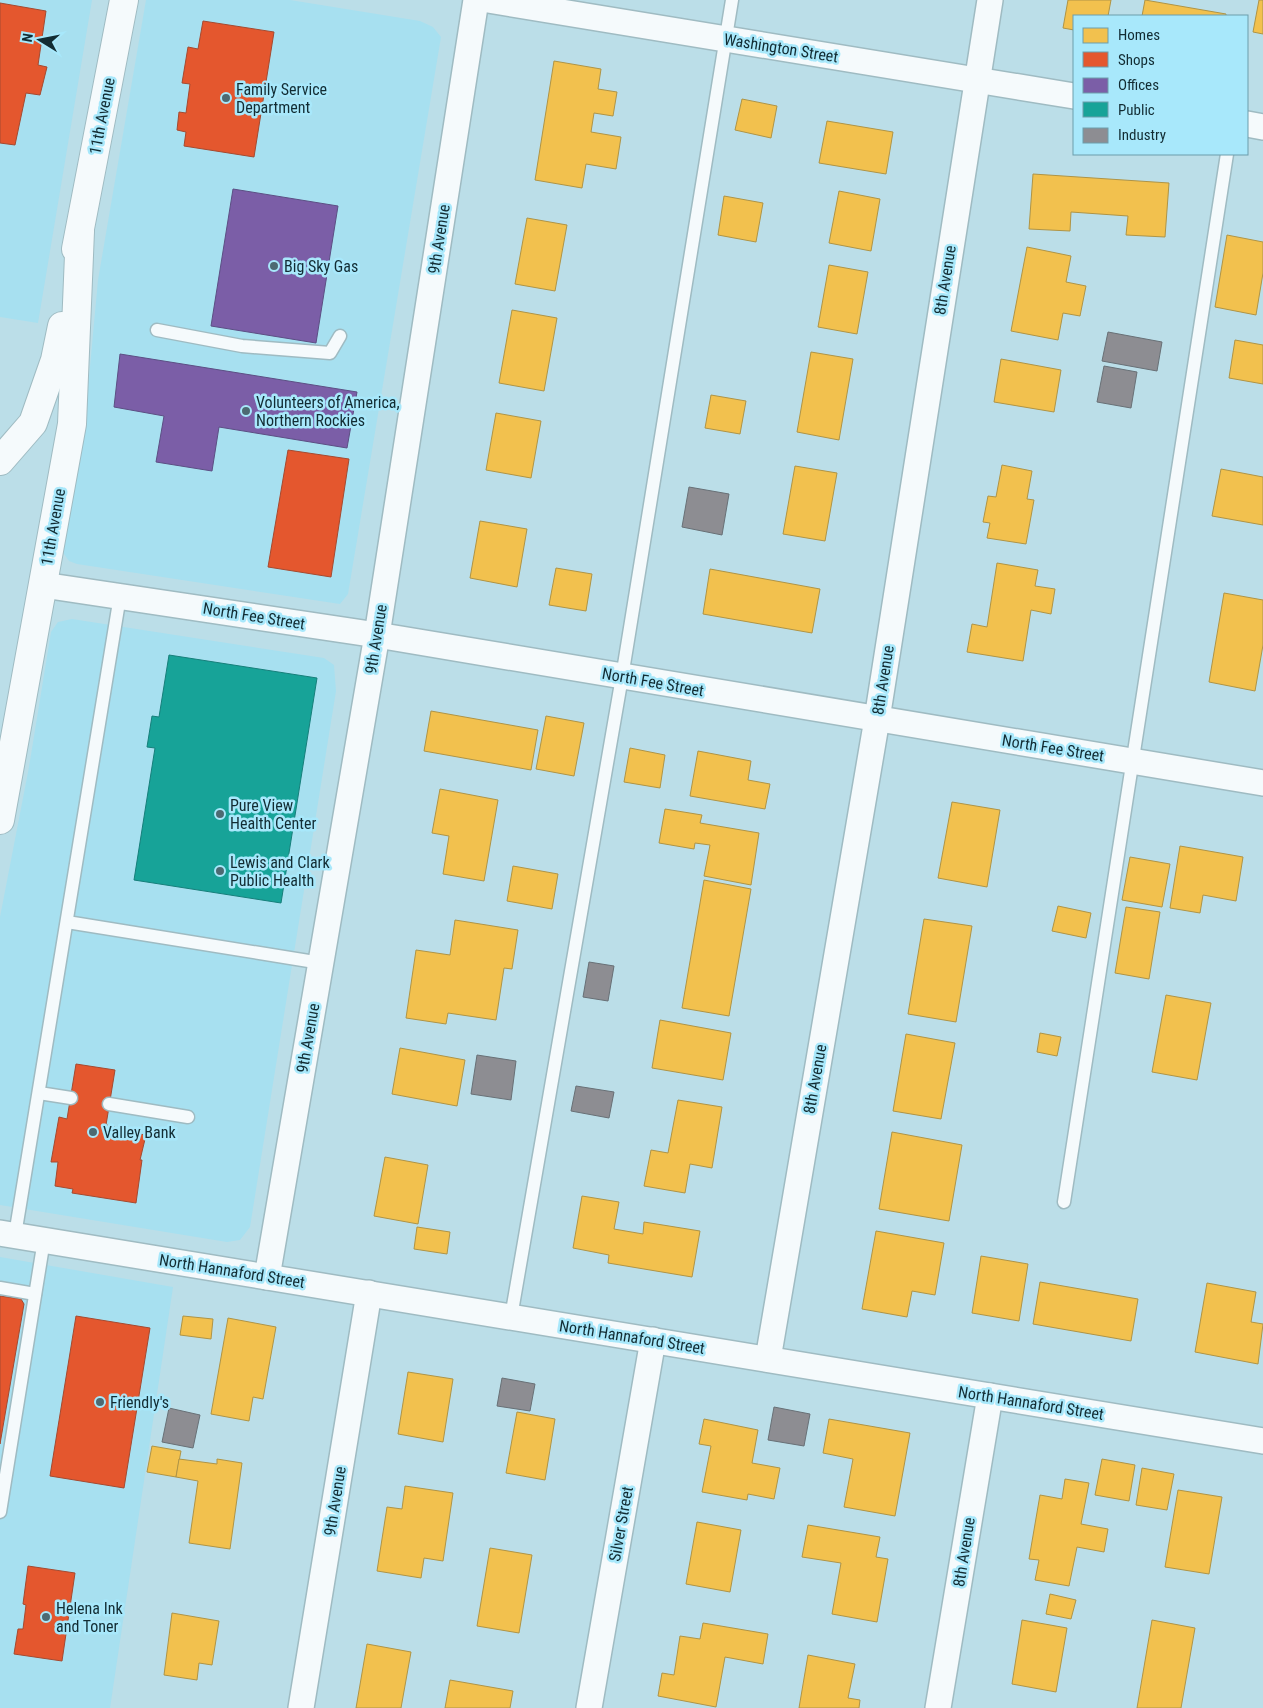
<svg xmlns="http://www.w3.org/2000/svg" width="1263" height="1708" font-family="'Roboto Condensed',sans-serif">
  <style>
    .built { fill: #a7e0f0 }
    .homes { fill: #f2c14e; stroke: #af9446 }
    .shops { fill: #e4572e; stroke: #a54a30 }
    .offices { fill: #7b5ea7; stroke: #5c4f84 }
    .public { fill: #17a398; stroke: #167f7a }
    .industry { fill: #8d8d92; stroke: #687076 }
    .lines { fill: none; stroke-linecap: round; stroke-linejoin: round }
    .service-casing { stroke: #9fbbc2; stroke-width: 15 }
    .minor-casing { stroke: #9fbbc2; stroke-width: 28 }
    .secondary-casing { stroke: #9fbbc2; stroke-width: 30 }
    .service { stroke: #f5fafc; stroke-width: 12 }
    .minor { stroke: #f5fafc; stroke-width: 25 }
    .secondary { stroke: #f5fafc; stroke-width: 28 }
    .poi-dot { fill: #4d6a72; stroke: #a8e8fb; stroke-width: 2 }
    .labels { text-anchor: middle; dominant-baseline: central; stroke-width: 5; stroke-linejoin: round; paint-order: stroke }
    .street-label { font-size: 16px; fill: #122c33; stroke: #a8e8fb }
    .poi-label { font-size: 16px; fill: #122c33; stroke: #a8e8fb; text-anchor: start }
  </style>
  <rect width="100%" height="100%" fill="#bbdee8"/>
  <g class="built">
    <path d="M0,0H92L38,323L0,317Z"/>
    <path d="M146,0H290L420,21L433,27L441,37L348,594L340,604L77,564L69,561L64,554L63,544L84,432L98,280Z"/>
    <path d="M72,619L324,658L334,665L336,691L250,1227L240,1240L227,1242L0,1205V917L29,767L51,632L58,622Z"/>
    <path d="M0,1257L173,1287L110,1708H0Z"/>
  </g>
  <g class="homes">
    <path d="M1068,0H1111L1108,16H1074V30L1063,28Z"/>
    <path d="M1145,0L1226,14V16H1142Z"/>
    <path d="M1259,0H1263V34L1253,32Z"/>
    <path d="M554,61L601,69L598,89L617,92L613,116L594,113L591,132L621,137L616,169L586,164L582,188L535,180Z"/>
    <path d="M742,99L777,106L771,138L735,130Z"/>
    <path d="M827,121L893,132L886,174L819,163Z"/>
    <path d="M1033,174L1169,183L1165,237L1126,235L1128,216L1071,212L1070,231L1029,229Z"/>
    <path d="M839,191L880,199L871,251L829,243Z"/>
    <path d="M724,196L763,203L756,242L718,235Z"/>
    <path d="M527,218L567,225L555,291L515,284Z"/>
    <path d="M1227,235L1263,242V273L1256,315L1215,307Z"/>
    <path d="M1027,247L1071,256L1066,282L1086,286L1080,316L1063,313L1058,340L1011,331Z"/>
    <path d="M829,265L868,272L857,334L818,327Z"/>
    <path d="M512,310L557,318L544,391L499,383Z"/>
    <path d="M1235,340L1263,345V384L1229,378Z"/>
    <path d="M811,352L853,359L839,440L797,432Z"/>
    <path d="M1001,359L1061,370L1054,412L994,402Z"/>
    <path d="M711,395L746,401L740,434L705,428Z"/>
    <path d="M496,413L541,421L531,478L486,470Z"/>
    <path d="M1002,465L1032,471L1027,499L1034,500L1026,544L987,538L990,523L983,522L988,496L996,497Z"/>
    <path d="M795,466L837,473L825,541L783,534Z"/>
    <path d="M1221,469L1263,477V525L1212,516Z"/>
    <path d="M480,521L527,529L517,587L470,578Z"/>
    <path d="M997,563L1038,570L1035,586L1055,589L1051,614L1031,610L1023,661L967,652L972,624L987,627Z"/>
    <path d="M556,568L592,574L586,611L549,605Z"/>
    <path d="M710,569L820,589L812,633L703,614Z"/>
    <path d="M1224,593L1263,600V645L1255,691L1209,682Z"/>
    <path d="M431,711L538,730L531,770L424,751Z"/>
    <path d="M546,716L584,723L574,776L536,769Z"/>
    <path d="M630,748L665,755L660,788L624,782Z"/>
    <path d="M698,751L751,761L748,780L770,784L765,809L690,796Z"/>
    <path d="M440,789L498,800L484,881L443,874L449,836L432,833Z"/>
    <path d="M952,802L1000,810L987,887L938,878Z"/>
    <path d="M665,809L702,815L700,823L759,833L751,885L704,876L710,845L695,843L694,849L659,843Z"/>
    <path d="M1180,846L1243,857L1236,901L1203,895L1200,913L1170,908Z"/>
    <path d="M1130,857L1170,864L1162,907L1122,900Z"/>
    <path d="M513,866L558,874L552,909L507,901Z"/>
    <path d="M704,880L751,889L729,1016L682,1008Z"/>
    <path d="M1058,906L1091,913L1086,938L1052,931Z"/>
    <path d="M1126,907L1160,912L1149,979L1115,973Z"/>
    <path d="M924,919L972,926L956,1022L908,1014Z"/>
    <path d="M455,920L518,930L512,969L504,968L496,1020L448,1013L446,1024L406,1018L416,950L450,955Z"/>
    <path d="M1166,995L1211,1003L1197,1080L1152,1072Z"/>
    <path d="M660,1020L731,1033L723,1080L652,1068Z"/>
    <path d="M1040,1033L1061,1037L1057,1056L1037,1052Z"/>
    <path d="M906,1034L955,1043L941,1119L893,1111Z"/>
    <path d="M400,1048L465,1060L457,1106L392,1094Z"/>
    <path d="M678,1100L722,1107L712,1168L690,1164L685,1193L644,1186L651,1150L668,1153Z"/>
    <path d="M892,1132L962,1145L949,1221L879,1209Z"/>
    <path d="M385,1157L428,1165L418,1224L374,1216Z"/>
    <path d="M582,1196L619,1202L614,1229L643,1234L644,1222L700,1231L692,1277L608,1263L609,1255L573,1248Z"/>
    <path d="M417,1227L450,1232L447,1254L414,1249Z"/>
    <path d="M876,1231L944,1243L935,1295L912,1291L907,1317L862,1309Z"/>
    <path d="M981,1256L1028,1264L1019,1321L972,1313Z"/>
    <path d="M1040,1282L1138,1299L1131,1341L1033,1324Z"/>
    <path d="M1207,1283L1256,1292L1251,1322L1263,1324L1258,1364L1195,1352Z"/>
    <path d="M183,1316L213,1319L211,1339L180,1335Z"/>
    <path d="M228,1318L276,1327L263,1399L253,1397L249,1421L211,1414Z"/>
    <path d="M408,1372L453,1379L443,1442L398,1434Z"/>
    <path d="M517,1412L555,1419L545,1480L506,1473Z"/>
    <path d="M704,1419L758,1430L752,1463L780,1468L774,1499L748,1494L747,1500L702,1492L711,1446L699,1444Z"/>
    <path d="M829,1419L910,1433L895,1516L844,1507L853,1459L823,1453Z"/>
    <path d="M152,1446L181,1451L176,1477L147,1472Z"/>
    <path d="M179,1459L217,1464V1459L242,1463L230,1549L189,1543L198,1481L176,1477Z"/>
    <path d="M1102,1459L1135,1465L1129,1501L1095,1495Z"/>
    <path d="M1142,1468L1174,1474L1167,1510L1136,1505Z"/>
    <path d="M1065,1479L1089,1483L1081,1524L1108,1529L1104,1552L1077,1547L1069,1586L1035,1580L1039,1560L1029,1559L1040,1495L1062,1499Z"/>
    <path d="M405,1486L453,1493L443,1561L424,1558L421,1578L377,1571L387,1507L402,1509Z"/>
    <path d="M1178,1490L1222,1497L1209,1574L1165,1567Z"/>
    <path d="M697,1522L741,1530L730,1592L686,1584Z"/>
    <path d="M808,1525L880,1537L876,1557L888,1559L877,1622L832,1614L841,1563L802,1557Z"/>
    <path d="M490,1548L532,1555L519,1633L477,1626Z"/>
    <path d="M1050,1594L1076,1600L1071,1619L1046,1614Z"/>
    <path d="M172,1613L219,1621L212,1665L199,1663L197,1680L164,1675Z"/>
    <path d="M1022,1620L1067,1628L1056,1692L1012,1684Z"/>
    <path d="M1152,1620L1195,1628L1181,1708H1137Z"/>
    <path d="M703,1623L768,1634L763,1664L725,1657L716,1707L658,1696L662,1673L674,1675L680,1636L700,1639Z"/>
    <path d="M367,1644L411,1652L401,1708H356Z"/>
    <path d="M808,1655L855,1664L848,1698L860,1700L859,1708H799Z"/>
    <path d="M450,1680L513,1691L510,1708H445Z"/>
  </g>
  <g class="shops">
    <path d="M0,3L46,11L38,65L47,67L40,95L26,93L15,145L0,143Z"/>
    <path d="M203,21L274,32L254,157L184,146L186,132L177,130L179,112L186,113L190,84L182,83L188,47L198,49Z"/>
    <path d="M288,450L349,459L331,577L268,567Z"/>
    <path d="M76,1064L115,1070L106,1125L114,1126L113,1130L146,1135L140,1160H142L136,1203L72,1193L73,1189L55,1186L58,1162H51L59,1117L67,1119Z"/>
    <path d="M0,1296L21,1299L24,1304L0,1444Z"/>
    <path d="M76,1316L150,1328L124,1488L50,1476Z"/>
    <path d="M28,1566L75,1573L62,1661L14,1654L18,1629H23L26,1605L23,1604Z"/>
  </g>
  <g class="offices">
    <path d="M233,189L338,206L316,343L211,326Z"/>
    <path d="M120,354L357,392L347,448L219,427L212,471L156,462L164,416L114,407Z"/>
  </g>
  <path class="public" d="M169,655L317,678L281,903L134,880L155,748L147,747L152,716L159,717Z"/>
  <g class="industry">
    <path d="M1108,332L1162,342L1157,371L1102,361Z"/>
    <path d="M1104,366L1137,372L1131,408L1097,402Z"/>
    <path d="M689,487L729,494L722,535L682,527Z"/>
    <path d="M589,962L614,966L608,1001L583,997Z"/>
    <path d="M477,1055L516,1061L511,1100L471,1094Z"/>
    <path d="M576,1086L614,1092L609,1118L571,1111Z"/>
    <path d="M502,1378L535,1384L530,1411L497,1406Z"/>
    <path d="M774,1407L810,1414L804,1446L768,1440Z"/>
    <path d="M169,1408L200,1415L193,1448L162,1442Z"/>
  </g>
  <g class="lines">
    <g class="service-casing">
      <g id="service">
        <path d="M157,330L242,346L330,353L340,336"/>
        <path d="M67,922L321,963"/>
        <path d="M39,1093L71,1098"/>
        <path d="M109,1104L188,1117"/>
        <path d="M1064,1202L1227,154"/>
        <path d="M15,1235L120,596"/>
        <path d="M0,1288L35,1294"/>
        <path d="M511,1317L622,677L732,0"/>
        <path d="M0,1512L44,1240"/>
      </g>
    </g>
    <g class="minor-casing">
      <g id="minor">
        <path d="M488,0L1074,96"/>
        <path d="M1247,124L1263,127"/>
        <path d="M43,585L377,635L1263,783"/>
        <path d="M0,1233L1263,1441"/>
        <path d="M267,1277L377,635L476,0"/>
        <path d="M768,1359L877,719L990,0"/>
        <path d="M301,1708L369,1293"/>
        <path d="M589,1708L653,1340"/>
        <path d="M938,1708L990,1396"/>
      </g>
    </g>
    <g class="secondary-casing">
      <g id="secondary">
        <path d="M76,249L124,0"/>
        <path d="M0,461L33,423L55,360L62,326"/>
        <path d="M0,820L72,424L80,231"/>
      </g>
    </g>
    <use href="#service" class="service"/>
    <use href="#minor" class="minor"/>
    <use href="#secondary" class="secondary"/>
  </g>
  <g class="poi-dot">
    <circle cx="226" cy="98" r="5"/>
    <circle cx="274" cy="266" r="5"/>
    <circle cx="246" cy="411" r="5"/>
    <circle cx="220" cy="814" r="5"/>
    <circle cx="220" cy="871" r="5"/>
    <circle cx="93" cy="1132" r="5"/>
    <circle cx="100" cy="1402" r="5"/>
    <circle cx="46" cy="1617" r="5"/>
  </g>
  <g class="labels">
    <g class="street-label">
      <text transform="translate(781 48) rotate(9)">Washington Street</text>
      <text transform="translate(102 116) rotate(-79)">11th Avenue</text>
      <text transform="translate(439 239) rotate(-81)">9th Avenue</text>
      <text transform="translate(945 280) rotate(-81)">8th Avenue</text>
      <text transform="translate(53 527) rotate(-80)">11th Avenue</text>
      <text transform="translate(254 616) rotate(9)">North Fee Street</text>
      <text transform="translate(376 639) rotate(-81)">9th Avenue</text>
      <text transform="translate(883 680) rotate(-81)">8th Avenue</text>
      <text transform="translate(653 682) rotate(10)">North Fee Street</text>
      <text transform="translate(1053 748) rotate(9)">North Fee Street</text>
      <text transform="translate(308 1038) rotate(-80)">9th Avenue</text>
      <text transform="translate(815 1079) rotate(-80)">8th Avenue</text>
      <text transform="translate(232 1271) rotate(9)">North Hannaford Street</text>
      <text transform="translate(632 1337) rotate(9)">North Hannaford Street</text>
      <text transform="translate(1031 1403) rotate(9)">North Hannaford Street</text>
      <text transform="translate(335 1501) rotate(-81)">9th Avenue</text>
      <text transform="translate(621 1524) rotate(-80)">Silver Street</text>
      <text transform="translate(964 1552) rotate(-81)">8th Avenue</text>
    </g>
    <g class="poi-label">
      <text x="236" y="89">Family Service<tspan x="236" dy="18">Department</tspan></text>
      <text x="284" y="266">Big Sky Gas</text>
      <text x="256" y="402">Volunteers of America,<tspan x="256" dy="18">Northern Rockies</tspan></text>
      <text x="230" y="805">Pure View<tspan x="230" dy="18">Health Center</tspan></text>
      <text x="230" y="862">Lewis and Clark<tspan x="230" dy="18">Public Health</tspan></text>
      <text x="103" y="1132">Valley Bank</text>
      <text x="110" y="1402">Friendly's</text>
      <text x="56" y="1608">Helena Ink<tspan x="56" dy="18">and Toner</tspan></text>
    </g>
  </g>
  <rect x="1073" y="15" width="175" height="140" fill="#a8e8fb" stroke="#6c9dab"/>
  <rect x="1083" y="28" width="25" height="15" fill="#f2c14e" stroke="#6c9dab"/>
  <text x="1118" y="40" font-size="15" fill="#122c33">Homes</text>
  <rect x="1083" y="52" width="25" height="15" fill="#e4572e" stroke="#6c9dab"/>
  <text x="1118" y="65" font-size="15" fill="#122c33">Shops</text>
  <rect x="1083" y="78" width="25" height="15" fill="#7b5ea7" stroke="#6c9dab"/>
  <text x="1118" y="90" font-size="15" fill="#122c33">Offices</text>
  <rect x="1083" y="102" width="25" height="15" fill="#17a398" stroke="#6c9dab"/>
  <text x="1118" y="115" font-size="15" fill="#122c33">Public</text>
  <rect x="1083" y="128" width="25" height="15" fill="#8d8d92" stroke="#6c9dab"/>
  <text x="1118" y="140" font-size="15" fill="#122c33">Industry</text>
  <g transform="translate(40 40) rotate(280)" stroke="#a8e8fb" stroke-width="4" paint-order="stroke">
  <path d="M0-4L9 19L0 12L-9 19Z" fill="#122c33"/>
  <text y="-8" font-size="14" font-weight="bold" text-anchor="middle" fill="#122c33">N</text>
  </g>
</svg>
